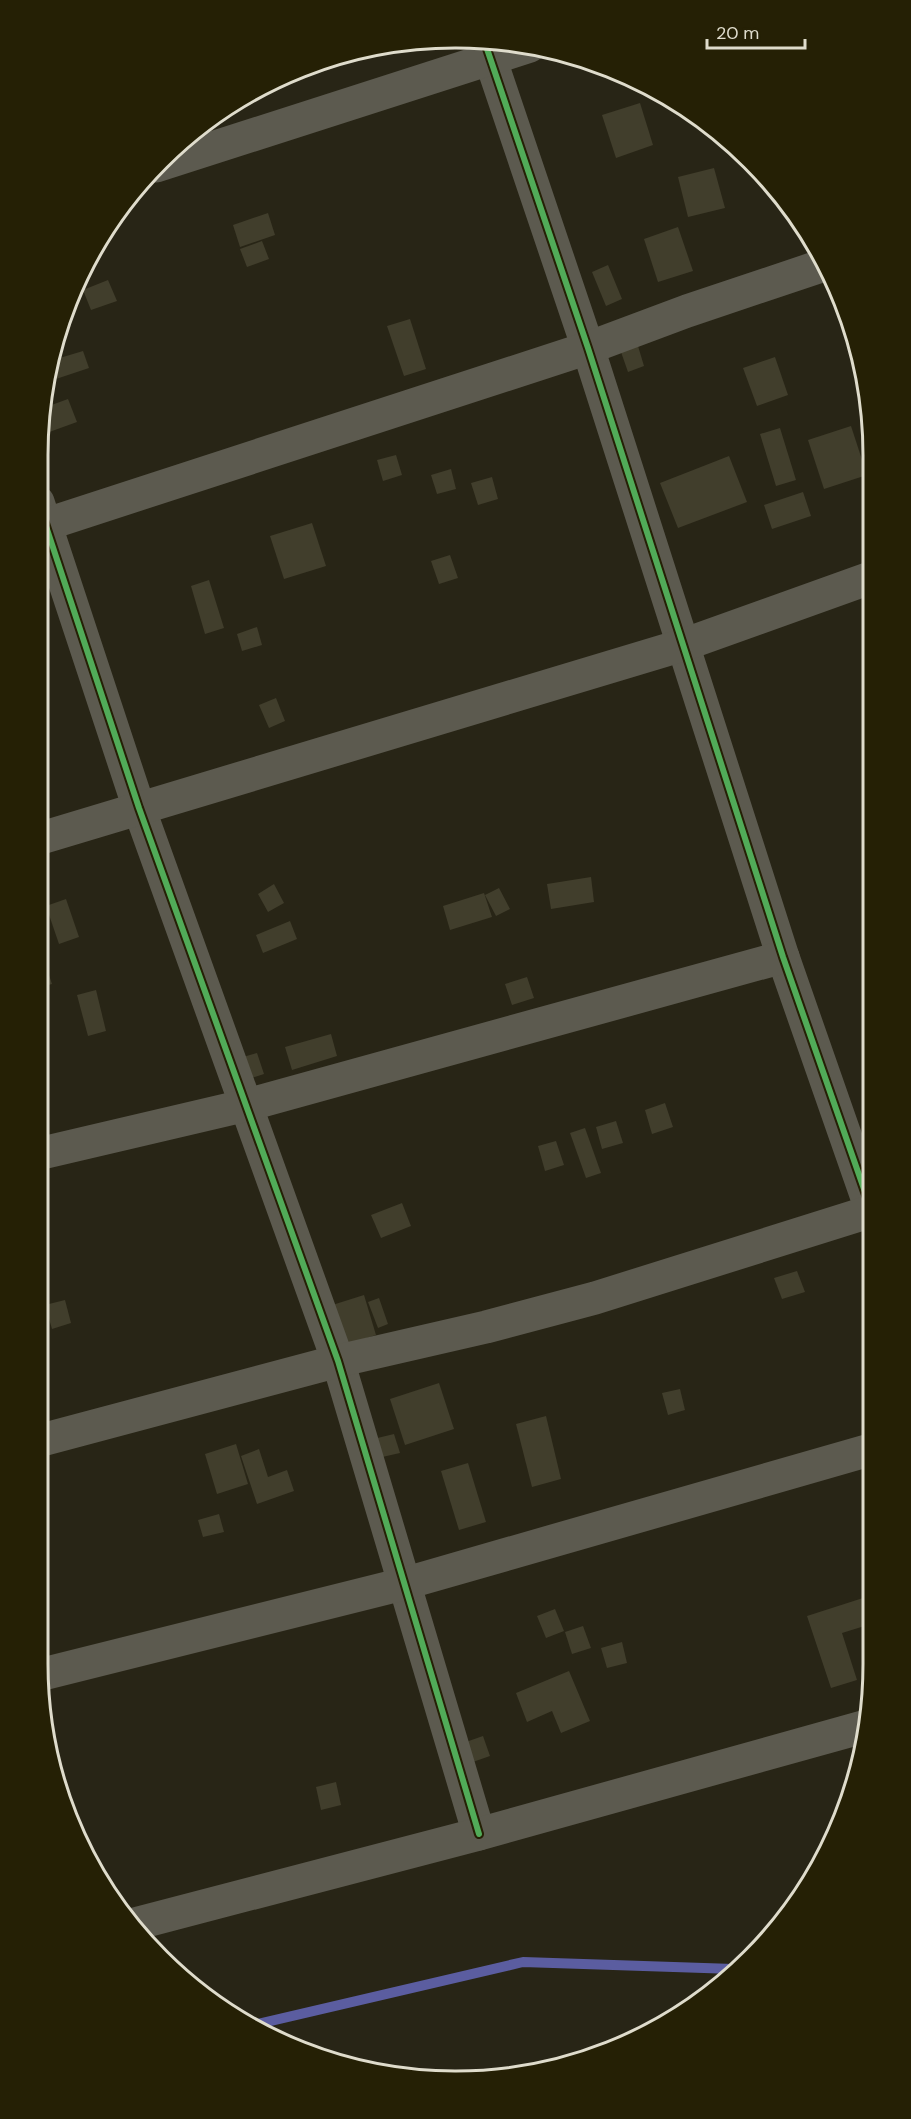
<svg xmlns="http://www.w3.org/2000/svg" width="911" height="2119" font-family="'DM Sans',sans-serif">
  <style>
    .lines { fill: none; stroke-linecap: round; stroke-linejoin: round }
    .stream { stroke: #5b5da0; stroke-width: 10 }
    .building { fill: #413e2c }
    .minor { stroke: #5c5a4f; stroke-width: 33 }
    .cycleway-casing { stroke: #252005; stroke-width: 10 }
    .cycleway { stroke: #51ab58; stroke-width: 6 }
    .rim { fill: none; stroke: #dfdccc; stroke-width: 3 }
  </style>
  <rect width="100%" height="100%" fill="#282516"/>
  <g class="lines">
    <path class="stream" d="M249,2026L523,1962L734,1969"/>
  </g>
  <g class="building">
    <path d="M640,103L653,145L616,158L602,115Z"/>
    <path d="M714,168L725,208L688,217L678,177Z"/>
    <path d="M268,213L275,235L240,247L233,225Z"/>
    <path d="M678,227L693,271L658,282L644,239Z"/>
    <path d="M262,241L269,259L247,267L240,249Z"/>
    <path d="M608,265L622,299L606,306L592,272Z"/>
    <path d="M108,280L117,301L91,310L83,290Z"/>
    <path d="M410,319L426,369L404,376L387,326Z"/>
    <path d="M638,346L644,366L628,372L621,352Z"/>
    <path d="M83,351L89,368L50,381L53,360Z"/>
    <path d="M775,357L788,395L757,406L743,368Z"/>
    <path d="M68,399L77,422L41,435L46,407Z"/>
    <path d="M851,426L867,475L824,489L808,440Z"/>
    <path d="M780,428L796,480L776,486L760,434Z"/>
    <path d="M396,455L402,475L383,481L377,460Z"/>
    <path d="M729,456L747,502L678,528L660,483Z"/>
    <path d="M451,469L456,489L437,494L431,475Z"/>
    <path d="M492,477L498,499L478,505L471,483Z"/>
    <path d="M803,492L811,516L772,529L764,505Z"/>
    <path d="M312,523L326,566L284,579L270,536Z"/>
    <path d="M450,555L458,578L439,584L431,561Z"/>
    <path d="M209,580L224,628L205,634L191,586Z"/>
    <path d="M257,627L262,645L242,651L237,634Z"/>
    <path d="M276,698L285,721L269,728L259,705Z"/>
    <path d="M591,877L594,902L551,909L547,884Z"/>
    <path d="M274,884L284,903L268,912L258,894Z"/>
    <path d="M499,888L510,909L496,916L485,895Z"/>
    <path d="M484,893L492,917L450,930L443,906Z"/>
    <path d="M66,899L79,937L59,944L46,906Z"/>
    <path d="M290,921L297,939L263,953L256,935Z"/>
    <path d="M46,966L52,984L38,988V968Z"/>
    <path d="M527,977L534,998L512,1005L505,984Z"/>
    <path d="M96,990L106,1031L88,1036L77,995Z"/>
    <path d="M331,1034L337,1056L292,1070L285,1047Z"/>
    <path d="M257,1053L264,1074L242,1081L236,1059Z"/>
    <path d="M665,1103L673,1127L652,1134L645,1110Z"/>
    <path d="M616,1121L623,1143L602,1149L596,1127Z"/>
    <path d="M585,1128L601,1173L586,1178L570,1133Z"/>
    <path d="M556,1141L564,1165L545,1171L538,1146Z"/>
    <path d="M402,1203L411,1226L381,1238L371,1215Z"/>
    <path d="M797,1271L805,1292L782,1299L774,1278Z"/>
    <path d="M364,1295L376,1335L320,1353L307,1313Z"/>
    <path d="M379,1298L388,1324L378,1328L368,1302Z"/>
    <path d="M65,1300L71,1323L52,1329L45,1305Z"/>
    <path d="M439,1383L454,1429L405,1445L390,1399Z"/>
    <path d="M680,1389L685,1410L668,1415L662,1393Z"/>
    <path d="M546,1416L561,1479L532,1487L516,1424Z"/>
    <path d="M394,1434L400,1453L369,1460L365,1441Z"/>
    <path d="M236,1444L248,1484L217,1494L205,1454Z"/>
    <path d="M259,1449L268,1477L287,1470L294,1491L257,1504L241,1456Z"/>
    <path d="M468,1463L486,1522L459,1530L441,1471Z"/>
    <path d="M219,1514L224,1532L203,1537L198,1520Z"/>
    <path d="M863,1598L871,1624L842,1633L857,1680L831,1688L807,1616Z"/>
    <path d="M555,1609L564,1631L546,1638L537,1616Z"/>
    <path d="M583,1626L591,1648L572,1654L565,1632Z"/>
    <path d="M622,1642L627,1663L607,1668L601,1648Z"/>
    <path d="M569,1671L590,1721L561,1733L552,1711L527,1722L516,1693Z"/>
    <path d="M483,1736L490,1756L470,1763L463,1743Z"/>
    <path d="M336,1782L341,1805L321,1810L316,1787Z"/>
  </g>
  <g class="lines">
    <g class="minor">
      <path d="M484,40L588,348L783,957L872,1212"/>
      <path d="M156,166L530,46"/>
      <path d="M38,502L139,808L338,1361L479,1834"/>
      <path d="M38,527L588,348L687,311L824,265"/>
      <path d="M38,839L683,645L870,578"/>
      <path d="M38,1154L247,1105L783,957"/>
      <path d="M38,1441L338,1361L486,1327L595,1298L872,1211"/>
      <path d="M39,1675L403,1584L873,1449"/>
      <path d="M131,1925L479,1834L863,1727"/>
    </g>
    <g class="cycleway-casing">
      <g id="cycleway">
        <path d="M484,40L588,348L783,957L872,1212"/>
        <path d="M38,502L139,808L338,1361L479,1834"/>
      </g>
    </g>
    <use href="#cycleway" class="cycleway"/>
  </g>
  <path d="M0 0H911V2119H0ZM455 48H456A407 407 0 0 1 863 455V1664A407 407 0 0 1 456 2071H455A407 407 0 0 1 48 1664V455A407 407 0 0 1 455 48Z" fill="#252005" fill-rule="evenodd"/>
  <path class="rim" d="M455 48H456A407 407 0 0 1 863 455V1664A407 407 0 0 1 456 2071H455A407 407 0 0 1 48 1664V455A407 407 0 0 1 455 48Z"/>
  <path d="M707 39v9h98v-9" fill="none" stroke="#dfdccc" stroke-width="3"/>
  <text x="716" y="39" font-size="18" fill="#dfdccc" stroke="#252005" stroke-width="4.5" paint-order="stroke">20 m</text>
</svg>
